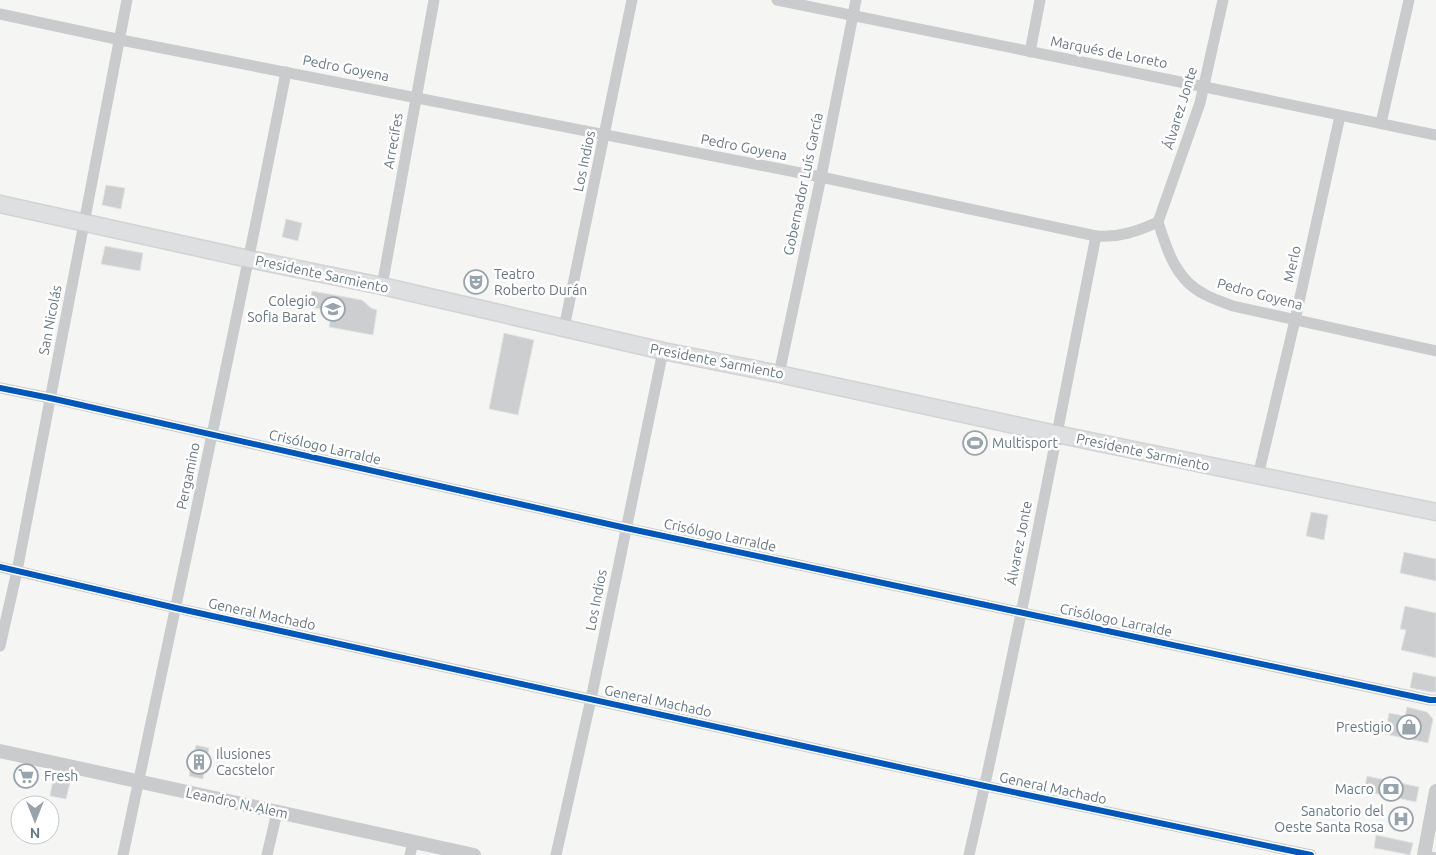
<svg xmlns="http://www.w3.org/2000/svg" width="1436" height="855" font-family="Ubuntu,sans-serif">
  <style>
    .building { fill: #cccecf; stroke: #e4e4e4 }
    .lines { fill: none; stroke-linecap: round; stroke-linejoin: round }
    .secondary-casing { stroke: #d2d3d4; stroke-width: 19 }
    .service { stroke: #cacbcc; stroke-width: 5.5 }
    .minor { stroke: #cacbcc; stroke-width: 11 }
    .tertiary { stroke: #cacbcc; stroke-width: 14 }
    .secondary { stroke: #dedfe0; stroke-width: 16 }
    .cycleway-casing { stroke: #fff; stroke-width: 9 }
    .cycleway { stroke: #0057b8; stroke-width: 6 }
    .labels { text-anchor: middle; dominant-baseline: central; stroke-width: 5; stroke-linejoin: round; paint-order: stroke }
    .street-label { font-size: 14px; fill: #667884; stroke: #fff }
    .poi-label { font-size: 14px; fill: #667884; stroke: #fff; text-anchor: start }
  </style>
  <rect width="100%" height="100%" fill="#f5f5f4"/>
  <g class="building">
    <path d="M106,185L125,188L121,209L102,205Z"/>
    <path d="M286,219L302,223L298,241L282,237Z"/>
    <path d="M105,246L143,253L140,271L101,264Z"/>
    <path d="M312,291L362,300L371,308L377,310L373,335L329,327L332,311L309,307Z"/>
    <path d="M504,333L534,340L518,415L489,409Z"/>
    <path d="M1311,512L1328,515L1324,540L1306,536Z"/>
    <path d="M1404,552L1436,559V581L1400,573Z"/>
    <path d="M1405,606L1436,613V658L1401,650L1406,630L1400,629Z"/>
    <path d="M1413,672L1436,677V692H1431L1410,688Z"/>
    <path d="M1407,707L1427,712L1433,719L1428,743L1385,734L1389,713L1405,716Z"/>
    <path d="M196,745L209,748L203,779L189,776Z"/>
    <path d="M1367,776L1419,787L1416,802L1364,791Z"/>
    <path d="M53,779L70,783L66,799L50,796Z"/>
    <path d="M1376,835L1413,843L1410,855L1374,848Z"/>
  </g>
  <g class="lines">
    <g class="secondary-casing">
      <path id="secondary" d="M0,204L249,259L382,286L663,351L779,374L1056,434L1436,512"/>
    </g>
    <path class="service" d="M1424,853L1435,855"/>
    <g class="minor">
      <path d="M777,0L1205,87L1436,135"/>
      <path d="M0,14L121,40L821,177L1096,236C1119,238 1138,231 1158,222"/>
      <path d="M1030,52L1040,0"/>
      <path d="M1381,123L1409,0"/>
      <path d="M1158,222C1167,250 1176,280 1204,294C1213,299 1223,302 1233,306L1436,351"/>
      <path d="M1158,222L1200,103L1223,0"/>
      <path d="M382,286L434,0"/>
      <path d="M564,328L632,0"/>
      <path d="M779,374L821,177L856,0"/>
      <path d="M0,388L50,398L626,528L1430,700H1436"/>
      <path d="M1258,476L1295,320L1340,116"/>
      <path d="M0,567L176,608L985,786L1311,855"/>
      <path d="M0,646L17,571L127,0"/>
      <path d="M123,855C178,594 235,334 286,72"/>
      <path d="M267,855L277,812"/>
      <path d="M410,855L413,842"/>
      <path d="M556,855L591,699L663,351"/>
      <path d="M969,855C1016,650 1055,442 1096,236"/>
    </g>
    <g class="tertiary">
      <path d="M0,751L474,855"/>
      <path d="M1424,855L1436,791"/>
    </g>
    <use href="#secondary" class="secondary"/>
    <g class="cycleway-casing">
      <g id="cycleway">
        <path d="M0,388L50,398L626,528L1430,700H1436"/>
        <path d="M0,567L176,608L985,786L1311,855"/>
      </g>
    </g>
    <use href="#cycleway" class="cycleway"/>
  </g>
  <defs>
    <g id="theatre-ring" transform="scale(1.25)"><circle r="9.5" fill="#fff" stroke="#98a4ab" stroke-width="1.5"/><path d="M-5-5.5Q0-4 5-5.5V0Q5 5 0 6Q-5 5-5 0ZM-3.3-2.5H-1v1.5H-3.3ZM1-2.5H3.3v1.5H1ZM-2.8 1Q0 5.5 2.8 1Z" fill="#98a4ab"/></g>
    <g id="school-ring" transform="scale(1.25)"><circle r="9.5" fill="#fff" stroke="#98a4ab" stroke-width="1.5"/><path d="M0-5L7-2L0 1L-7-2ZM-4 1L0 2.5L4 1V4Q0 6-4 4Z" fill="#98a4ab"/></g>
    <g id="stadium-ring" transform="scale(1.25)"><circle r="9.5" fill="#fff" stroke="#98a4ab" stroke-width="1.5"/><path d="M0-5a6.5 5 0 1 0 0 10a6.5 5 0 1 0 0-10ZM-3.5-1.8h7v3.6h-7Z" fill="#98a4ab"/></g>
    <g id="shop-ring" transform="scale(1.25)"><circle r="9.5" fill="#fff" stroke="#98a4ab" stroke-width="1.5"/><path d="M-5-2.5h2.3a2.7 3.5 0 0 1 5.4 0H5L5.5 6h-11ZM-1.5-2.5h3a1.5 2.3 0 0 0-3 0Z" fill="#98a4ab"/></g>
    <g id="building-ring" transform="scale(1.25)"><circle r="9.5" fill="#fff" stroke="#98a4ab" stroke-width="1.5"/><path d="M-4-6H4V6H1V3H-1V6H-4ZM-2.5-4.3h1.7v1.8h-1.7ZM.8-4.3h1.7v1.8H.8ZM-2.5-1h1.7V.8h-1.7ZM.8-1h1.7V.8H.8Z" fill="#98a4ab"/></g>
    <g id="supermarket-ring" transform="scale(1.25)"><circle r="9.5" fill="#fff" stroke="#98a4ab" stroke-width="1.5"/><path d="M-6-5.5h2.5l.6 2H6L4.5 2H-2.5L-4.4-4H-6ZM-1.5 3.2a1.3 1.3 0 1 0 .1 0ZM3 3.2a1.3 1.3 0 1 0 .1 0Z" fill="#98a4ab"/></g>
    <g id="bank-ring" transform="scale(1.25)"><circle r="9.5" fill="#fff" stroke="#98a4ab" stroke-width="1.5"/><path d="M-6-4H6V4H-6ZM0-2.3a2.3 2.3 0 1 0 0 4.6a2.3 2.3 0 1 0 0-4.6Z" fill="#98a4ab"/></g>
    <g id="hospital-ring" transform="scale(1.25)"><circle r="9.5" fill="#fff" stroke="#98a4ab" stroke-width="1.5"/><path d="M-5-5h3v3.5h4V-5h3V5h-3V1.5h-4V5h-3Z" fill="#98a4ab"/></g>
  </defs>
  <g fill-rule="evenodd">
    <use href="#theatre-ring" x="476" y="282"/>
    <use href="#school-ring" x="333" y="309"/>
    <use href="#stadium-ring" x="975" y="443"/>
    <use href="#shop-ring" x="1409" y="727"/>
    <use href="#building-ring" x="199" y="762"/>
    <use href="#supermarket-ring" x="26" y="776"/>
    <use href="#bank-ring" x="1391" y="789"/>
    <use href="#hospital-ring" x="1401" y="819"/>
  </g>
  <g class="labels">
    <g class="street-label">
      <text transform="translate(1109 52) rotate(11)">Marqués de Loreto</text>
      <text transform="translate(346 68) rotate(11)">Pedro Goyena</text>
      <text transform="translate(1180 108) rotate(-73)">Álvarez Jonte</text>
      <text transform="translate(393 141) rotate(-80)">Arrecifes</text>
      <text transform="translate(744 147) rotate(11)">Pedro Goyena</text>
      <text transform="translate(584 161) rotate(-78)">Los Indios</text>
      <text transform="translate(803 184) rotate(-78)">Gobernador Luís García</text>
      <text transform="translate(1292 264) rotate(-77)">Merlo</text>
      <text transform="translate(322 274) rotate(12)">Presidente Sarmiento</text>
      <text transform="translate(1260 294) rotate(15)">Pedro Goyena</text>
      <text transform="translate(50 320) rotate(-79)">San Nicolás</text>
      <text transform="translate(717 361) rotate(11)">Presidente Sarmiento</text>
      <text transform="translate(325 447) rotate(13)">Crisólogo Larralde</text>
      <text transform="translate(1143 452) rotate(12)">Presidente Sarmiento</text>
      <text transform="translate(188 476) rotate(-78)">Pergamino</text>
      <text transform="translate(720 535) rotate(12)">Crisólogo Larralde</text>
      <text transform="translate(1019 543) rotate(-79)">Álvarez Jonte</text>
      <text transform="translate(596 600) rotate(-79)">Los Indios</text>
      <text transform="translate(262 614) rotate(12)">General Machado</text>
      <text transform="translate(1116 620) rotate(12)">Crisólogo Larralde</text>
      <text transform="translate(658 701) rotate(12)">General Machado</text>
      <text transform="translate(1053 788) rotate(12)">General Machado</text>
      <text transform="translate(237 803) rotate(12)">Leandro N. Alem</text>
    </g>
    <g class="poi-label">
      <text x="494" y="274">Teatro<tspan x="494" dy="16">Roberto Durán</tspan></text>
      <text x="316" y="301" text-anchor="end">Colegio<tspan x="316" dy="16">Sofia Barat</tspan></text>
      <text x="992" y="443">Multisport</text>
      <text x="1392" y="727" text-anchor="end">Prestigio</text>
      <text x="216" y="754">Ilusiones<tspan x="216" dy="16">Cacstelor</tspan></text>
      <text x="44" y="776">Fresh</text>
      <text x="1374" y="789" text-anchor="end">Macro</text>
      <text x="1384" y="811" text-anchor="end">Sanatorio del<tspan x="1384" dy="16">Oeste Santa Rosa</tspan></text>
    </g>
  </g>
  <g transform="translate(35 820) rotate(180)"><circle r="24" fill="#ffffff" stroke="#c2c9ce"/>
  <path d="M0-4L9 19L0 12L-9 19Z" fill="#98a4ab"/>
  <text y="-8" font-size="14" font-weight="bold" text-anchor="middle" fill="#667884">N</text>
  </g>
</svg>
